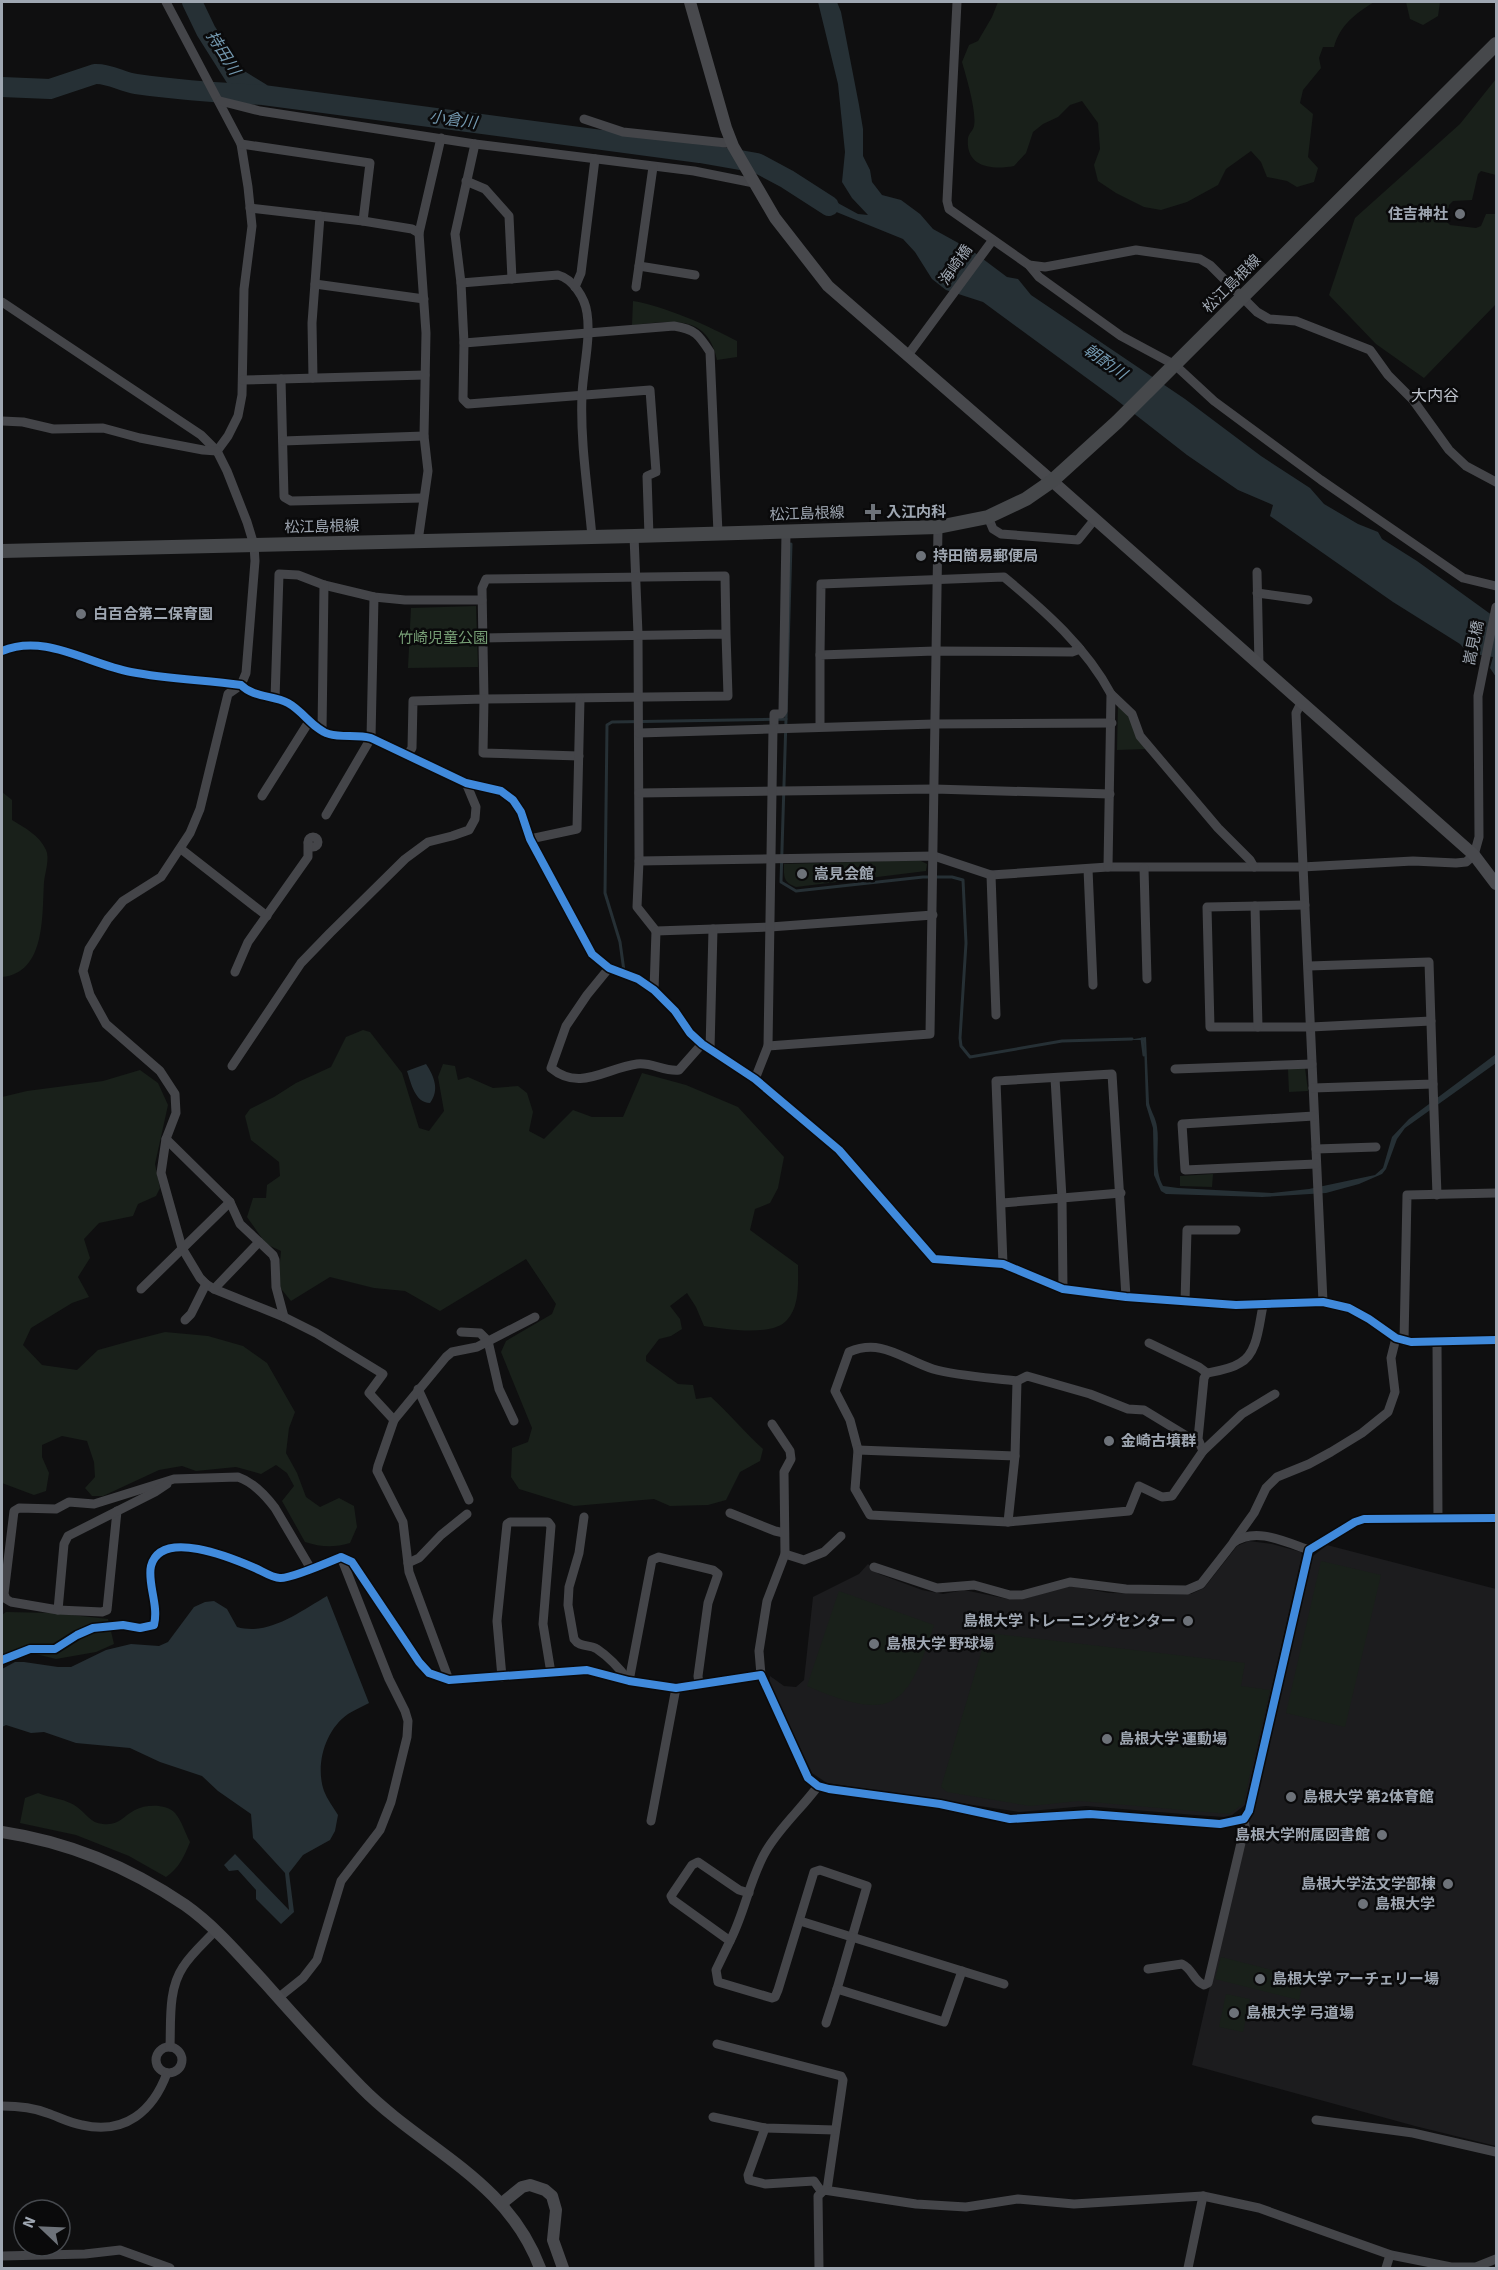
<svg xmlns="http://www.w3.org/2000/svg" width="1498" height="2270" font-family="'Source Sans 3','Noto Sans JP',sans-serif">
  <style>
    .built { fill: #1c1c1e }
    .green { fill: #19201a }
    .water { fill: #263035 }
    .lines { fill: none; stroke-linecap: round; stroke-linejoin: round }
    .stream { stroke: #263035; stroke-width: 3 }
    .river { stroke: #263035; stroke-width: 20 }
    .street { stroke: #444549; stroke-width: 9 }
    .secondary { stroke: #48494d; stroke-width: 12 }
    .primary { stroke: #46484b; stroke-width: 14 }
    .cycleway-casing { stroke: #0a0a0b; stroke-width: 11 }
    .cycleway { stroke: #408adc; stroke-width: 8 }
    .poi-dot { fill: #6d7279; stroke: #0a0a0b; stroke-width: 2 }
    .labels { text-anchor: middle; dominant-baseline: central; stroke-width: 5; stroke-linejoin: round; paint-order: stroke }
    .poi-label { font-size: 15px; font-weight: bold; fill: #9fa7b2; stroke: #0a0a0b; text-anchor: start }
    .street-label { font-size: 15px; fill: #9fa7b2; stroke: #0a0a0b }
    .park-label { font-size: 15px; fill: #769e75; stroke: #0a0a0b }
    .water-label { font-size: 16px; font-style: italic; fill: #7499b0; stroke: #0a0a0b }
    .neighbourhood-label { font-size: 16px; fill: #c0c5ce; stroke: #0a0a0b }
  </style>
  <rect width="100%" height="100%" fill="#0f0f10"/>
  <g class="built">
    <path d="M1249,1541L1272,1544L1301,1552L1302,1555L1245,1805L1232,1815L1224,1817L1195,1815L1086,1806L1019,1812L827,1783L812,1773L769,1683L770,1676L784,1686L796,1687L804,1680L813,1597L859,1574L868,1564L879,1574L922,1590L943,1594L964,1590L1008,1599L1021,1600L1063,1587L1071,1586L1109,1593L1191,1594L1204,1588L1237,1546Z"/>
    <path d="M1327,1545L1496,1589V2146L1415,2126L1192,2065L1246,1828L1313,1556Z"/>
  </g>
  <g class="green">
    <path d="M998,2H1374C1355,14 1340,25 1334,47H1323L1319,58L1321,68L1303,90L1300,103L1313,114L1308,157L1318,168L1314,182L1297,187L1287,181L1267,177L1261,162L1251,151L1226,169L1218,185L1187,202L1161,210L1144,207L1116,193L1098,181L1094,165L1100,149L1098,123L1082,101L1070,105L1058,117L1043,124L1033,132L1026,153L1014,166C993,170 965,168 968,138C969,133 973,131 974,126C977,112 966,76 962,62L969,45L978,41L992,17Z"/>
    <path d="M1406,2H1440L1438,16L1423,25L1410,19Z"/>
    <path d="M1496,79V175L1481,171L1478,174L1472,200L1453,201L1449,205L1446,221L1450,225L1476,228L1481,226L1486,214H1496V304L1424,378L1376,344L1329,295L1355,218L1460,124Z"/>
    <path d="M633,301C664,306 709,326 737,341V357L717,360C707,312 670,322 632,325Z"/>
    <path d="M476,606L478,667L408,668L411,608Z"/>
    <path d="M1118,704L1129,714L1146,749L1117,750Z"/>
    <path d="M2,792L12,800V820C25,828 39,835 46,850C50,858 45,873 44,882C42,915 46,973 2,977Z"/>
    <path d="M919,860L927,864L926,871L796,887C783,882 784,877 784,864Z"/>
    <path d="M363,1030L370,1032L402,1073L419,1128L429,1131L444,1111L438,1077L443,1064L455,1066L458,1080L468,1077L493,1088L518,1086L527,1093L533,1112L529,1131L544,1139L573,1110L592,1117H623L642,1073L686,1085L738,1107L784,1157L778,1188L770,1203L755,1209L750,1230L798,1265C798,1282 800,1306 787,1320C773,1337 724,1329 704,1326L696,1307L687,1293L670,1306L680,1319L682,1329L671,1336L659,1339L646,1356V1361L678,1384L693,1385L696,1399L711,1397C730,1414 744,1432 763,1449L760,1461L740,1472L726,1500L708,1505L670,1506L654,1499L574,1506L519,1489L511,1477L512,1448L528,1442L532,1428L501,1352L506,1341L552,1314L556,1304L526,1259L440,1311L405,1291L374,1288L330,1277L291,1301L278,1285L281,1251L266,1244L247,1217L253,1198H266L267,1185L280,1176L279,1162L251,1140L245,1116L250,1109L274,1097L296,1083L331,1067L346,1037Z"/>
    <path d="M1305,1068L1308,1091L1289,1092L1288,1069Z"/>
    <path d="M140,1070L158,1083L168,1105L155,1164L160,1188L156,1196L138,1204L133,1216L99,1223L84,1239L90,1258L78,1277L89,1297L72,1303L31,1328L23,1345L42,1365L77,1370L98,1350L134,1340L165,1332L208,1336L243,1346L267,1363L295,1412L289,1428L286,1453L297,1473L306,1497L320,1507L339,1498L354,1506L357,1527L350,1543C333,1548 321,1547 305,1542L282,1501L294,1486L287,1473L276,1465L261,1474L236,1467L196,1471L182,1466L159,1470L103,1496H92L85,1488L95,1477L94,1462L87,1441L62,1436L42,1445V1457L49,1473L46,1491L34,1495L2,1483V1097L27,1091L103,1081Z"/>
    <path d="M1213,1174L1212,1187L1180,1186V1176Z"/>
    <path d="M1321,1561L1381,1575L1345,1727L1286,1713Z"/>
    <path d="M839,1591L934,1625C907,1710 891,1722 807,1686Z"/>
    <path d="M6,1612L54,1613L108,1619L114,1644L96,1652L56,1659L16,1649L2,1655V1615Z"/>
    <path d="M987,1633L1245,1663L1241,1686L1270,1690L1243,1804L1229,1814L1079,1801L1030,1806L947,1792L941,1787Z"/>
    <path d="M38,1793C50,1798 67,1799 77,1807C87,1814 90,1823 103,1824C119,1826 123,1816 135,1810C146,1804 167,1804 175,1813C182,1821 185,1833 190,1842C184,1857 179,1868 166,1877L129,1856L76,1835L20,1823L25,1798Z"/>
    <path d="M1221,1957L1304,1978L1299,2000L1215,1979Z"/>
    <path d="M1226,1994L1250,1999L1243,2032L1219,2027Z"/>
  </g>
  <g class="water">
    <path d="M818,2H837L841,12L859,105L863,129V156L870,170L872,182L882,195L901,200L920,214L933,229L971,250L1007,277L1018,279L1031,295L1185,399L1261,456L1310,488L1324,504L1358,524L1378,532L1382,539L1417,561L1496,618V677L1490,668L1493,657L1468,653L1460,644L1393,602L1270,516L1273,505L1238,490L1187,455L1114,398L983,302L946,290L932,279L915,252L903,239L829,209L813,199L802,187L823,199L831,203L836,202L858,214L868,215L852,198L842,182L845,152L838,84Z"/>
    <path d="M1146,1037L1149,1103C1151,1112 1156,1118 1157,1127C1160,1145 1153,1169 1163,1186L1178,1188L1272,1193L1309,1189L1375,1175L1383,1168L1392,1137L1409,1119L1496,1054V1063L1405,1128L1397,1139L1386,1169L1382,1174L1359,1184L1326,1193L1262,1197L1166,1194L1161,1191L1154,1175L1153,1128L1146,1105L1144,1042L1142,1040H1128Z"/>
    <path d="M426,1064C434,1076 440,1090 430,1103C415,1103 411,1083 407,1071Z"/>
    <path d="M327,1596L369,1703C362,1707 354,1710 348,1714C325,1730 315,1765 324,1791C327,1799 333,1807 338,1815L335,1831L330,1840L303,1855L289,1873L294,1912L281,1924L256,1899V1890L238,1870L229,1871L224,1865L235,1854L289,1910L285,1873L253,1838L251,1814L218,1791L202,1776L160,1762L130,1748L76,1743L44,1732L31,1733L6,1725L2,1727V1669L15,1662H24L58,1667H71L106,1650L131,1644L159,1646L168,1642L194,1607L205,1602L214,1601L227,1609L237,1627C269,1636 299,1612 327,1596Z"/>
  </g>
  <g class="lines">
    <g class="stream">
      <path d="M786,719L791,544"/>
      <path d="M624,971L620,942L605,893L607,725L612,722L786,719L781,882L796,891L923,877H952L963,880L966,943L960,1038L961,1046L970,1057L1062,1041L1132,1039"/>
      <path d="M1142,1039L1144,1055"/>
    </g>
    <g class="river">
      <path d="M192,2L206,31L235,77L261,93"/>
      <path d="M2,87L50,89L95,74C109,73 122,82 136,84C178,90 221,93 263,95L700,153L757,163L787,179L829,206"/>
    </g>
    <g class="street">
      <path d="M166,2L241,144L248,187L252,226L244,289L242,395L238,416L228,436L217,451"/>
      <path d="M957,2L947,201L949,209L1029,265L1039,277L1121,336L1175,365L1214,401L1321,480L1463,578L1496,586"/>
      <path d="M220,101L260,111L475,144L694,171L754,183"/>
      <path d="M584,119L623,132L726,143"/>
      <path d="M241,144L370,163L363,221L250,208"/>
      <path d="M475,144L455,234L461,283L464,343L463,399L468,404L650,390L656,472L647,476L649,536"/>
      <path d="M466,181L485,189L509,216L512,279"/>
      <path d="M363,221L412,229L419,233L441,138"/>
      <path d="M1029,265L1045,267L1136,250L1200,259L1210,265L1257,312L1269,319L1296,321L1370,350L1388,375L1413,400L1449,450L1466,466L1496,482"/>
      <path d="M639,266L695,275"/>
      <path d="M461,283L558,275C573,279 585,298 587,313C591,339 583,369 582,395C580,442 588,490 592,537"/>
      <path d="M315,284L424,299"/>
      <path d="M575,287L581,273L595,159"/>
      <path d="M636,287L653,167"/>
      <path d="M2,302L201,435L217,451L227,471L247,522L254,545L255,561L246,673L241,685L228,694L200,809L190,833L161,877L123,901L108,919L89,949L83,971L90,995L106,1024L160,1071L175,1094L176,1113L166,1139L161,1173L182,1248L200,1278L206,1284L214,1289L284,1317L316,1333L383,1374L369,1393L394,1420"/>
      <path d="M464,343L674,326C695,329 699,335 710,352L718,533"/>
      <path d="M908,355L992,241"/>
      <path d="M313,378L312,323L320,216"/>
      <path d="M281,379L425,375"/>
      <path d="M243,380L281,379L284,497L291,501L423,498"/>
      <path d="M2,421L23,422L53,429L103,428L140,438L203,450L217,451"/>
      <path d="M283,441L424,436"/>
      <path d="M988,517L993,529L1001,534L1078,540L1095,519"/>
      <path d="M634,536L638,634L639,861L934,856L991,875L1108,867H1302L1413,861L1456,863L1466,862L1474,855L1479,837L1478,696L1496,607"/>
      <path d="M418,541L428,471L424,436L426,333L419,233"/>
      <path d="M1257,572L1259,666"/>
      <path d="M1257,593L1308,600"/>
      <path d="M482,638L726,634L725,576L486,579L482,588L484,699L728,696L726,634"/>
      <path d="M2,651C45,633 88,664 131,672C167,679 204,680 241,685C254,698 273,695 288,703C303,711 314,730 329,734C342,738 357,734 371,738L466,783L501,791L513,800L521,812L530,839L592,954L609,968L638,979L654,990L675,1011L690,1033L702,1044L755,1079L839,1150L934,1259L1003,1264L1063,1289L1126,1297L1236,1305L1323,1302L1349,1308L1369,1319L1396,1338L1411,1342L1496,1340"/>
      <path d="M820,655L821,584L1004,577C1045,611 1086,647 1111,694L1108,867"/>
      <path d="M1111,694L1132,714L1140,736L1218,828L1250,860L1254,867"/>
      <path d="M275,699L279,574L298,575L324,585L374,597L405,600H482"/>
      <path d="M1301,703L1296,713L1323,1302"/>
      <path d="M820,726V655L935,651L1072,652L1080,649"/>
      <path d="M774,728V714H781L783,711L786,532"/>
      <path d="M322,731L324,585"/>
      <path d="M639,733L934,724L1112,723"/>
      <path d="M408,754L412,748L413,701L484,699L483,753L579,756"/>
      <path d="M639,793L934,789L1110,794"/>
      <path d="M262,796L310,720"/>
      <path d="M326,815L371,738L374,597"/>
      <circle cx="313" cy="842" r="5"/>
      <path d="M530,839L577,829L580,699"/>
      <path d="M181,849L267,916"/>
      <path d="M639,861L637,907L656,931L770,927L933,915"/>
      <path d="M1144,868L1147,979"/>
      <path d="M1088,869L1093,985"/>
      <path d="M991,875L996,1015"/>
      <path d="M1305,905L1207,907L1210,1027H1311L1431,1021"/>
      <path d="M1255,906L1258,1027"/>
      <path d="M1309,966L1429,962L1433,1084L1313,1088"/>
      <path d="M609,968L587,995L566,1026L551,1068C580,1092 606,1068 637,1064C652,1062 665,1072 679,1070L702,1044"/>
      <path d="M235,972L248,942L308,857V843"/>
      <path d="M654,990L656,931"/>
      <path d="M768,1046L930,1034L938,527"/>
      <path d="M710,1050L713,929"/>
      <path d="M232,1066L301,963L330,933L405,859L428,842L452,836L469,830L475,819L476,807L466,783"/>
      <path d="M1175,1069L1312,1064"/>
      <path d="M755,1079L768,1046L773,728"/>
      <path d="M1433,1084L1437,1195"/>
      <path d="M1314,1116L1182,1124L1185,1170L1316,1164"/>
      <path d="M166,1139L230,1202L240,1224L273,1255L275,1260L276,1287L284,1317"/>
      <path d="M1316,1149L1376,1147"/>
      <path d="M1002,1203L1062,1198L1055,1078"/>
      <path d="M1003,1264L996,1081L1112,1074L1126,1297"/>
      <path d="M141,1289L230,1202"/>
      <path d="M214,1289L259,1242"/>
      <path d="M1063,1289L1062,1198L1121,1193"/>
      <path d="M1185,1302L1187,1230H1236"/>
      <path d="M185,1320L191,1314L206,1284"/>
      <path d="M461,1332L480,1333L488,1341L499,1389L514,1421"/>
      <path d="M1404,1341L1407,1195L1496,1193"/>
      <path d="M1437,1342L1438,1519"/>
      <path d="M1149,1343L1199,1367L1207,1373"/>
      <path d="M418,1389L469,1500"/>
      <path d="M1198,1439L1190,1438L1144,1410L1128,1409L1090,1394L1027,1376L1017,1381C993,1378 956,1376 933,1369C902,1359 882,1338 849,1352L835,1391L850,1420L858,1450L855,1489L870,1515L1008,1522L1129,1511L1139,1486L1162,1497L1172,1496L1203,1451L1198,1439L1204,1378L1207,1373C1218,1371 1231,1369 1240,1363C1258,1354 1259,1323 1263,1306"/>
      <path d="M858,1450L1015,1456"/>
      <path d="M1203,1451L1242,1414L1275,1394"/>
      <path d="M117,1511L107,1610L102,1612L58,1610L11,1602L6,1599L4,1594L14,1511L19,1508L56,1509L69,1502L94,1504L174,1479L238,1477C253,1482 266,1496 275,1508L311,1569"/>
      <path d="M730,1513L775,1531L784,1533"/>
      <path d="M584,1517L579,1553L569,1587L568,1605L574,1639C580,1648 589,1644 597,1649C609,1657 620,1669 629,1681"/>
      <path d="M1008,1522L1015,1456L1017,1381"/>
      <path d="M1234,1541L1254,1513L1266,1488L1277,1477L1309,1464L1331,1452L1362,1433L1388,1412L1395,1392L1391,1358L1396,1338"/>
      <path d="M785,1554L804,1560L824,1552L841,1536"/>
      <path d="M408,1563L419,1558L441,1535L467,1514"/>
      <path d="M874,1567L937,1588L974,1585L1010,1595H1022L1070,1582L1126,1589L1187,1590L1201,1584L1233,1543C1255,1526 1286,1542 1309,1550"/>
      <path d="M58,1610L64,1544L68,1536L155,1492L167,1484"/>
      <path d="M2,1660L30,1649H55L77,1635L93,1628L123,1625L140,1628L154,1625C159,1605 147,1583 151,1566C161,1528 232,1558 255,1568C262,1571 272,1578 280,1578C290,1579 329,1562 341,1557L352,1562L419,1662L429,1673L449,1680L587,1670L629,1681L676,1688L761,1675L808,1778L818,1786L829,1789L940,1804L1010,1819L1090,1814L1220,1824L1244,1819L1249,1811L1309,1550L1355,1522L1364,1519L1496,1518"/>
      <path d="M761,1675L759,1651L767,1601L785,1554L784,1472L791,1459L790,1451L772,1424"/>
      <path d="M502,1677L497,1621L507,1524L510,1522H548L551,1526L543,1624L551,1673"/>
      <path d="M449,1680L409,1572L403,1522L377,1471L378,1466L394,1420L446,1357L452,1352L477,1347L535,1317"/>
      <path d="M629,1681L652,1560L659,1557L713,1570L718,1574L708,1603L698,1676L699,1684"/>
      <path d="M651,1821L676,1688"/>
      <path d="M749,1893L739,1890L698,1862L692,1865L671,1896L673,1900L730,1941L716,1970L718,1982L772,1998L775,1997L778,1990L814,1872L820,1870L867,1886L837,1989"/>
      <path d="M800,1921L1004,1984"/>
      <path d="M730,1941C745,1912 750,1878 766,1851C780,1827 802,1808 818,1786"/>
      <path d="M1148,1969L1182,1964C1193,1969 1193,1981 1204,1985L1208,1983L1245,1826L1244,1819"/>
      <path d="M278,1998L303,1978L317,1960L341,1881L380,1830L391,1802L407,1737L408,1721L405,1711L389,1679L341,1557"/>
      <path d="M826,2023L837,1989L944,2022L962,1971"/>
      <path d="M717,2044L841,2076L843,2080L827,2190"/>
      <circle cx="169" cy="2060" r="13"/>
      <path d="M170,2047C171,2021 168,1989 183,1967C191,1954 204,1943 215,1931"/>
      <path d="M2,2106C17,2106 32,2107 47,2113C59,2117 70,2123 82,2125C125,2135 153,2111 167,2073"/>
      <path d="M713,2117L765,2128L835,2130"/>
      <path d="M1316,2120L1413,2133L1496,2152"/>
      <path d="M765,2128L748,2175L749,2180L765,2184L814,2181L821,2191"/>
      <path d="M2,2256L85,2254L120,2250L170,2268"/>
      <path d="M819,2268L818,2196L824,2190L916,2204L966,2207L1018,2199L1074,2204L1203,2196L1259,2208L1391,2255L1451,2267H1476L1496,2259"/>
      <path d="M1188,2268L1203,2196"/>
      <path d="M1386,2268L1390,2255"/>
    </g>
    <g class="secondary">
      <path d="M690,2L726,128L733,146L775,218L828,286L1052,481L1474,855L1496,884"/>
      <path d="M2,1832C69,1842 129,1867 185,1905C215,1926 241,1957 266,1984C297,2019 329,2054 361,2087C423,2150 507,2179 540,2268"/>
      <path d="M501,2204L522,2187L530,2185L545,2190L552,2196L556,2210L553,2240L563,2268"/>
    </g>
    <path class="primary" d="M2,551L634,536L938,527L988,517L1026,499L1052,481L1117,422L1496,44"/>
    <g class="cycleway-casing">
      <g id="cycleway">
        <path d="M2,651C45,633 88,664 131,672C167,679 204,680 241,685C254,698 273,695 288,703C303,711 314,730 329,734C342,738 357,734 371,738L466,783L501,791L513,800L521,812L530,839L592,954L609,968L638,979L654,990L675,1011L690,1033L702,1044L755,1079L839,1150L934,1259L1003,1264L1063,1289L1126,1297L1236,1305L1323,1302L1349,1308L1369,1319L1396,1338L1411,1342L1496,1340"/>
        <path d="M2,1660L30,1649H55L77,1635L93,1628L123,1625L140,1628L154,1625C159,1605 147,1583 151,1566C161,1528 232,1558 255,1568C262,1571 272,1578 280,1578C290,1579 329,1562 341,1557L352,1562L419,1662L429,1673L449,1680L587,1670L629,1681L676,1688L761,1675L808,1778L818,1786L829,1789L940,1804L1010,1819L1090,1814L1220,1824L1244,1819L1249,1811L1309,1550L1355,1522L1364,1519L1496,1518"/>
      </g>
    </g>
    <use href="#cycleway" class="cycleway"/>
  </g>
  <g class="poi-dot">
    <circle cx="1460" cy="214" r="6"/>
    <path d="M870 503h6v6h6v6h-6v6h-6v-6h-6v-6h6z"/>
    <circle cx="921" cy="556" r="6"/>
    <circle cx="81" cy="614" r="6"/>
    <circle cx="802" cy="874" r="6"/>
    <circle cx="1109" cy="1441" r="6"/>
    <circle cx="1188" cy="1621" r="6"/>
    <circle cx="874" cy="1644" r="6"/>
    <circle cx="1107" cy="1739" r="6"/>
    <circle cx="1291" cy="1797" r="6"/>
    <circle cx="1382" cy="1835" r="6"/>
    <circle cx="1448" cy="1884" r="6"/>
    <circle cx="1363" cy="1904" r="6"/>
    <circle cx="1260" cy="1979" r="6"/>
    <circle cx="1234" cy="2013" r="6"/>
  </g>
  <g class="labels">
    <g class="poi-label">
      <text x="1448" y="214" text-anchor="end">住吉神社</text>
      <text x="886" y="512">入江内科</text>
      <text x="933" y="556">持田簡易郵便局</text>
      <text x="93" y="614">白百合第二保育園</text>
      <text x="814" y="874">嵩見会館</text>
      <text x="1121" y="1441">金崎古墳群</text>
      <text x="1176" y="1621" text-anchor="end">島根大学 トレーニングセンター</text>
      <text x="886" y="1644">島根大学 野球場</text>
      <text x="1119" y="1739">島根大学 運動場</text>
      <text x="1303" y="1797">島根大学 第2体育館</text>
      <text x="1370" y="1835" text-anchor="end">島根大学附属図書館</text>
      <text x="1436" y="1884" text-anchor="end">島根大学法文学部棟</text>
      <text x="1375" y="1904">島根大学</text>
      <text x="1272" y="1979">島根大学 アーチェリー場</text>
      <text x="1246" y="2013">島根大学 弓道場</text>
    </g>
    <g class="street-label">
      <text transform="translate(956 265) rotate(-55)">海崎橋</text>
      <text transform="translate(1232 284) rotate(-45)">松江島根線</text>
      <text transform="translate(807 514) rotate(-2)">松江島根線</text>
      <text transform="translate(322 527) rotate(-1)">松江島根線</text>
      <text transform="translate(1474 643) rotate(-78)">嵩見橋</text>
    </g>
    <g class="park-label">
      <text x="443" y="638">竹崎児童公園</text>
    </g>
    <g class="water-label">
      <text transform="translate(223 53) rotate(58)">持田川</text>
      <text transform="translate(453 120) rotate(8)">小倉川</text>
      <text transform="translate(1105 362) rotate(35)">朝酌川</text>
    </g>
    <g class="neighbourhood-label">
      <text x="1435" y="396">大内谷</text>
    </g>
  </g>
  <rect width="1498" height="2270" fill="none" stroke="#9fa7b2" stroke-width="6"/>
  <g transform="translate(42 2228) rotate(293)"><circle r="28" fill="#0a0a0b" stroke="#46494e" stroke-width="1.5"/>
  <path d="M0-4.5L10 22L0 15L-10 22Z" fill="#6d7279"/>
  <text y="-9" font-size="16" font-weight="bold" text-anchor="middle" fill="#9fa7b2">N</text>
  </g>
</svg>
